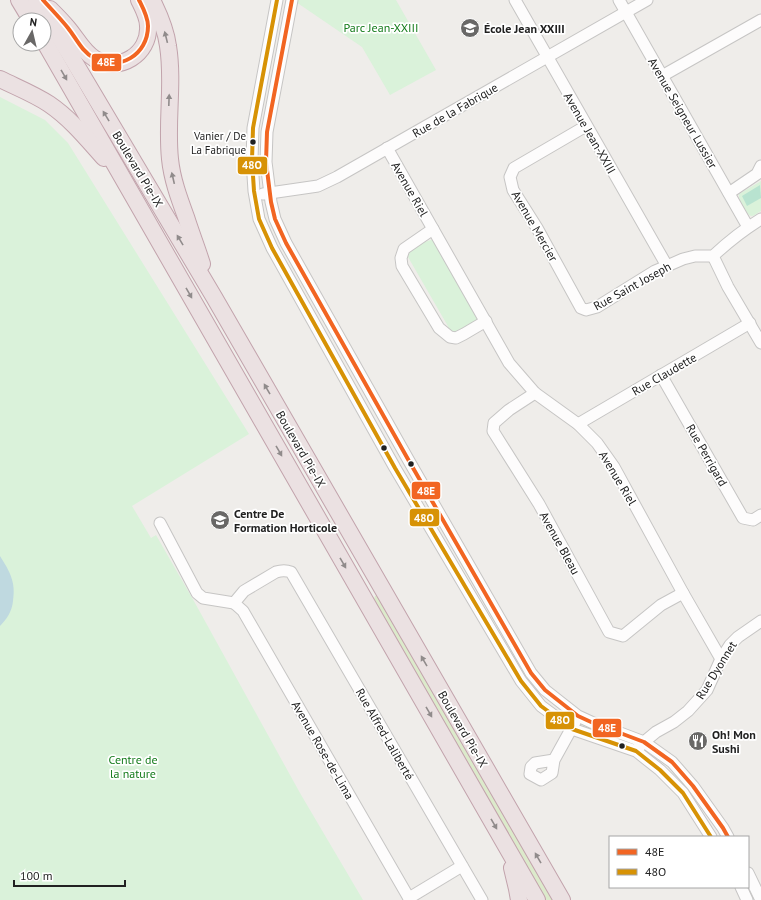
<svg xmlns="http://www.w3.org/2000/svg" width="761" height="900" font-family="'PT Sans',sans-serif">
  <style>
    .grass { fill: #dceacb }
    .park { fill: #daf2da }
    .pitch { fill: #b8e3d0 }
    .water { fill: #bfd9e0 }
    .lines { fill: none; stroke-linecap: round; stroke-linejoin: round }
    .minor-casing { stroke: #c6c5c4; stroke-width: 13 }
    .highway-casing { stroke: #c2a3ac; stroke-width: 18 }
    .minor { stroke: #fdfcfc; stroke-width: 11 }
    .highway { stroke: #ebe1e2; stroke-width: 16 }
    .bus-1-casing { stroke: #fff; stroke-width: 7 }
    .bus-2-casing { stroke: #fff; stroke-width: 7 }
    .bus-1 { stroke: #f26522; stroke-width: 4 }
    .bus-2 { stroke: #d79205; stroke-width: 4 }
    .oneway { fill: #908b8b }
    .bus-dot { fill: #212121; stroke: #fff; stroke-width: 1.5 }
    .labels { text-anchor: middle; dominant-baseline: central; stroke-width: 3.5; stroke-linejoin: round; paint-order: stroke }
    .bus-label { font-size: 11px; fill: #212121; stroke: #fff; text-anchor: end }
    .park-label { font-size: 12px; fill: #137b1a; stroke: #fff }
    .poi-label { font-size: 12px; font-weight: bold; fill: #212121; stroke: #fff; text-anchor: start }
    .street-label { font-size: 12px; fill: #212121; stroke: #fff }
    .line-badge { stroke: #fff; stroke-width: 1.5 }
    .badge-label { font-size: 11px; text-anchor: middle; font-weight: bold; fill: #fff }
  </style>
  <rect width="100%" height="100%" fill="#efedea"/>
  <path class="grass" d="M378,595L555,900H544L381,615L374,599L375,596Z"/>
  <g class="park">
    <path d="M297,0H396L436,70L390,95L362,47L296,2Z"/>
    <path d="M0,97L45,120L68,143L249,434L132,506L151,538L156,535L195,603L300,793L363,900H0Z"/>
    <path d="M761,181V211C757,213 753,218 749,215C745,209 738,201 739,194Z"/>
    <path d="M434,239L480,316L478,320L455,332H451L449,328L408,257C410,246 424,242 434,239Z"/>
  </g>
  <path class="pitch" d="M760,185L761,198L747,206L742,196Z"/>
  <path class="water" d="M0,556C10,572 16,582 13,601C12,611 7,619 0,626Z"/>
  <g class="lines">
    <g class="minor-casing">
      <g id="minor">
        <path d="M277,0L253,128L252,160L254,191L259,219L272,248L395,468L521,681L541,706L572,729L636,751L660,770L683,793L711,837"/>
        <path d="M292,0L267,132L266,162L271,202L275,219L286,243L409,461L531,673L545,690L578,716L591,722L644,742L672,762L693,786L723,828L728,837"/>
        <path d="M515,0L667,266"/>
        <path d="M619,0L748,227"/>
        <path d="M662,76L761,20"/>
        <path d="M586,126L514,168L510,177L513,190L537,228L581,308L586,310L597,307L655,271L667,266L683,259L695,256H713C728,242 743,230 761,219"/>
        <path d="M387,148L509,363L535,393L578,424L597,443L614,467L683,593L721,659"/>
        <path d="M729,193L757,174L761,166"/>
        <path d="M263,194L318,186L337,177L647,0"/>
        <path d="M433,229L404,249L401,258L402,266L439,328L450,337L456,338L464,334L486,321"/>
        <path d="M713,256L728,287L761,343"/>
        <path d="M661,375L743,518L753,520L761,515"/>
        <path d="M535,393L509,410L494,423L493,431L539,504L609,632L623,636L661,605L683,593"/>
        <path d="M578,424L750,323"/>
        <path d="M160,523L197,593L203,598L234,603"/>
        <path d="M234,603L244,591L276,572C282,570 286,570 291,572L482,900"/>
        <path d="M234,603L243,611L410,900"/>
        <path d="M639,747L644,742L656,732L674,722L688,711L707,690L721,659L730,645L738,637L761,621"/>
        <path d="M554,760L535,763L531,767L530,774L541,780L552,773L554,760L575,722"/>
        <path d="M748,873L761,900"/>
        <path d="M741,887L747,900"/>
        <path d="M409,898L462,866"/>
      </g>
    </g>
    <g class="highway-casing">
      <g id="highway">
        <path d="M19,0L31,20"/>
        <path d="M36,0L69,53L214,297L562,900"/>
        <path d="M152,0C159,14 166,30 168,46C174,83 166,121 170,159C172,179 179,198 186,217C191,233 197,248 202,264"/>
        <path d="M50,9C56,15 62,21 67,27C76,37 83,52 95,59C119,73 150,54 148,26C148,17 143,8 139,0"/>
        <path d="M44,41L537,900"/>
        <path d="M0,79C16,87 34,94 49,104C71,119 87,139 104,158"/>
        <path d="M512,868L517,889L519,900"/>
      </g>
    </g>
    <use href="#minor" class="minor"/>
    <use href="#highway" class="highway"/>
    <g class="bus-1-casing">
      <g id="bus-1">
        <path d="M43,0C51,9 60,18 68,28C76,38 82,52 94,58C119,72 148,55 148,26C148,17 143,8 139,0"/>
        <path d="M292,0L267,132L266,162L271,202L275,219L286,243L409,461L531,673L545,690L578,716L591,722L644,742L672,762L693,786L723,828L728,837"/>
      </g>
    </g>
    <g class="bus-2-casing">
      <path id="bus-2" d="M277,0L253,128L252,160L254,191L259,219L272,248L395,468L521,681L541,706L572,729L636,751L660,770L683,793L711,837"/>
    </g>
    <use href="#bus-1" class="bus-1"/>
    <use href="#bus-2" class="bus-2"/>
  </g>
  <defs><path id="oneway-solid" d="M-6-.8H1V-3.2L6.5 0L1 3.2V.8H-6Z"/></defs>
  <g class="oneway">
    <use href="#oneway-solid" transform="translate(166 37) rotate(-104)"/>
    <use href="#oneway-solid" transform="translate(64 75) rotate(60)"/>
    <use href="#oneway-solid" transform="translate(169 100) rotate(-88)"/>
    <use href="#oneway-solid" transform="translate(106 116) rotate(-121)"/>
    <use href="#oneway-solid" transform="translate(173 178) rotate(-103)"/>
    <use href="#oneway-solid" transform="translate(180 240) rotate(-121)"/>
    <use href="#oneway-solid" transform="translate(189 293) rotate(60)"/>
    <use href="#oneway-solid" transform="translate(267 389) rotate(-120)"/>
    <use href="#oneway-solid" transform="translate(279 451) rotate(60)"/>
    <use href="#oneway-solid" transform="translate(343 563) rotate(60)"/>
    <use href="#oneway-solid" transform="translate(424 661) rotate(-120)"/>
    <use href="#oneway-solid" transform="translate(429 712) rotate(60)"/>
    <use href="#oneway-solid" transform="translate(494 824) rotate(60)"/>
    <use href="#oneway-solid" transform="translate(538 858) rotate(-120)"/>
  </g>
  <defs>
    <g id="school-disc" transform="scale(1)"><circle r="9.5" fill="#696867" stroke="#fff"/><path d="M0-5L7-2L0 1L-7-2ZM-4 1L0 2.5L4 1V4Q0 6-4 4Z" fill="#fff"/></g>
    <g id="restaurant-disc" transform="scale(1)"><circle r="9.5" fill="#696867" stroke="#fff"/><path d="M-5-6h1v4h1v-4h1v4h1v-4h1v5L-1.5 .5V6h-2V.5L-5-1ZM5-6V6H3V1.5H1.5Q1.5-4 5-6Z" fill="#fff"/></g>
  </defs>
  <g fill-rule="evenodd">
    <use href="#school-disc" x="470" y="28"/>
    <use href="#school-disc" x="220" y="520"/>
    <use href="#restaurant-disc" x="698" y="741"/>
  </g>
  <g class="bus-dot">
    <circle cx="253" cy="142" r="3.5"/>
    <circle cx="384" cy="448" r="3.5"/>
    <circle cx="411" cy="464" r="3.5"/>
    <circle cx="622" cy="746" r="3.5"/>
  </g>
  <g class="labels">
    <g class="bus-label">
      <text x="246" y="136">Vanier / De<tspan x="246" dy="14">La Fabrique</tspan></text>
    </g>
    <g class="park-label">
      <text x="381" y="27">Parc Jean-XXIII</text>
      <text x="133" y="759">Centre de<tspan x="133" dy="14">la nature</tspan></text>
    </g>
    <g class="poi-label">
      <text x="484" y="28">École Jean XXIII</text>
      <text x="234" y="513">Centre De<tspan x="234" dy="14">Formation Horticole</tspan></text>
      <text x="712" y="734">Oh! Mon<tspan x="712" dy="14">Sushi</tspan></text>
    </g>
    <g class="street-label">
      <text transform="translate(455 110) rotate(-30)">Rue de la Fabrique</text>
      <text transform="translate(683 113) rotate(60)">Avenue Seigneur Lussier</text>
      <text transform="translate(590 133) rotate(60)">Avenue Jean-XXIII</text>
      <text transform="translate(138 169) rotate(59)">Boulevard Pie-IX</text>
      <text transform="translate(410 189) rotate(60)">Avenue Riel</text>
      <text transform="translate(535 226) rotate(60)">Avenue Mercier</text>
      <text transform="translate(632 286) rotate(-29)">Rue Saint Joseph</text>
      <text transform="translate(664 374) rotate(-30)">Rue Claudette</text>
      <text transform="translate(301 449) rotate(60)">Boulevard Pie-IX</text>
      <text transform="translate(707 455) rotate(60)">Rue Perrigard</text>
      <text transform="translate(618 478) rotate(59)">Avenue Riel</text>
      <text transform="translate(560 543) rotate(61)">Avenue Bleau</text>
      <text transform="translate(716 670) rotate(-58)">Rue Dyonnet</text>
      <text transform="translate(463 729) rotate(60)">Boulevard Pie-IX</text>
      <text transform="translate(385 734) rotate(60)">Rue Alfred-Laliberté</text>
      <text transform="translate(323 750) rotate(60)">Avenue Rose-de-Lima</text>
    </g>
  </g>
  <g class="line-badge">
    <rect x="91" y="53" width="31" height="19" rx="4" fill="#f26522"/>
    <rect x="237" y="156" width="31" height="19" rx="4" fill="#d79205"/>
    <rect x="411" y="481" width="30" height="19" rx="4" fill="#f26522"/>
    <rect x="409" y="508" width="31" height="19" rx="4" fill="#d79205"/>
    <rect x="545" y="711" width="30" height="19" rx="4" fill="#d79205"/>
    <rect x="592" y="718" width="30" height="20" rx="4" fill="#f26522"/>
  </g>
  <g class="badge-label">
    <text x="106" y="66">48E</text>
    <text x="252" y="169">48O</text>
    <text x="426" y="495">48E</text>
    <text x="424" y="522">48O</text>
    <text x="560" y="724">48O</text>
    <text x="607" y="732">48E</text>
  </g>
  <rect x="609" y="836" width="140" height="52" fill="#ffffff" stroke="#a6a6a6"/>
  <rect x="617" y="849" width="20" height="6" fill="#f26522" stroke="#a6a6a6"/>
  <text x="645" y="856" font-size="12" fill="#212121">48E</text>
  <rect x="617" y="869" width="20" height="6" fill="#d79205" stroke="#a6a6a6"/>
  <text x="645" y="876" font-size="12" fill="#212121">48O</text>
  <g transform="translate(32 32) rotate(8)"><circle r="19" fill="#ffffff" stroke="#a6a6a6"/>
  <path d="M0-3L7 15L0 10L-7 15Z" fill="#696867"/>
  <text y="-6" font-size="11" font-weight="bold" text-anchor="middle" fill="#212121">N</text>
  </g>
  <path d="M14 880v6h111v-6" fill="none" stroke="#212121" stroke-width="2"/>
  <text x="20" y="880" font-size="12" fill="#212121" stroke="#ffffff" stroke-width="3" paint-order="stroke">100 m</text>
</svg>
